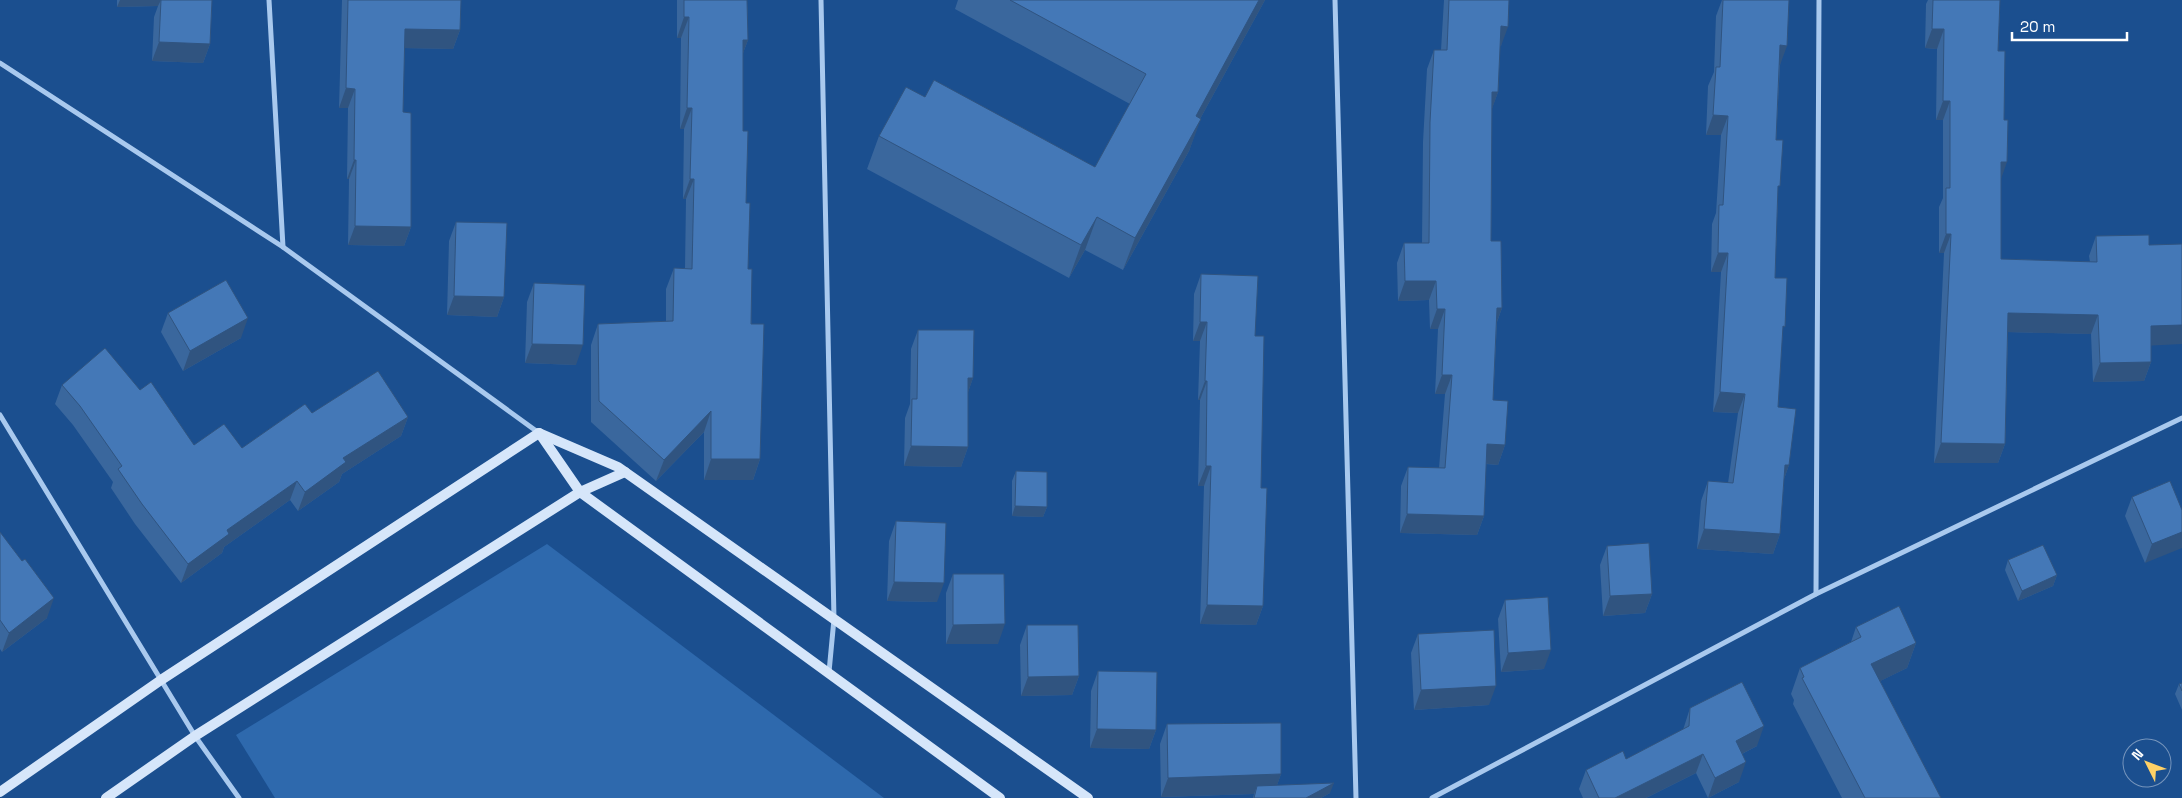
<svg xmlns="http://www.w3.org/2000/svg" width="2182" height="798" font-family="'Space Grotesk',sans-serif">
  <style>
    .green { fill: #2e69ad }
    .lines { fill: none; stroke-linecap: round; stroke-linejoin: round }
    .street { stroke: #a9c9ee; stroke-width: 5 }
    .secondary { stroke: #d6e6fa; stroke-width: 10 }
    .wall { fill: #3a679d }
    .shaded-wall { fill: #305480 }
    .building { fill: #4478b7; stroke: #305480 }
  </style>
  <rect width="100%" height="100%" fill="#1b4f8f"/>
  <path class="green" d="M547,544L884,798H275L236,735Z"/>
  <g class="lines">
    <g class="street">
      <path d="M269,0L283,247"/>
      <path d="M821,0L834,619L829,672"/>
      <path d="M1335,0L1356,798"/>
      <path d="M0,63L283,247L539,433"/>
      <path d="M0,415L195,736L239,798"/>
      <path d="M1816,594L1819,0"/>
      <path d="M1432,798L1816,594L2182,418"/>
    </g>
    <g class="secondary">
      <path d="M539,433L618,467L1088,798"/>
      <path d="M540,434L580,492L1000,798"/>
      <path d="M0,792L161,680L539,433"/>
      <path d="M106,798L195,736L580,492L625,472"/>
    </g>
  </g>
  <g class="wall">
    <path d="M117,0H212L210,44L203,63L152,61L154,17L158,6L117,7Z"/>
    <path d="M342,0H461L460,30L453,49L404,48L403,112L411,227L404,246L348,245L349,179H347L348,108H339Z"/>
    <path d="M677,0H747L748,40L743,53V131L748,269L760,459L753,480H704V432L656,481L591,422V345L598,324L666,321V289L674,268H685L686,199H683L684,129H680L681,38H677Z"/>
    <path d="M958,0H1265L1200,119L1189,151L1123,270L1085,250L1069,278L867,169L879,136L925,97L1095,167L1130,104L955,9Z"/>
    <path d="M1444,0H1509L1501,46H1500L1498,92L1492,108L1491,241L1502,308L1497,322L1493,400L1505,445L1498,465L1486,464L1484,516L1477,535L1400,533L1401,486L1408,467L1439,468L1445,394H1435L1438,329H1430L1429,300L1398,301L1397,263L1404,243H1422L1423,142L1427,69L1434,50H1441Z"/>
    <path d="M1722,0H1789L1780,65L1776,140L1778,193L1775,278L1782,335L1778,407L1789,465L1784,479L1780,534L1773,554L1697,549L1701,501L1708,481L1728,483L1738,413L1713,412L1721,272H1711L1712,224L1716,213L1721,135H1706L1708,86L1714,72L1716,16Z"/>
    <path d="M1928,0H2000L1998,51L2001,180V259L2090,262L2089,256L2096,236L2151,345V362L2144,381L2093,382L2091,334L2008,332L2005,444L1998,463H1934L1944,253H1939V207L1943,198V120H1936L1937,49L1925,48L1926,4Z"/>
    <path d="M456,222L504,297L497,317L447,315L449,241Z"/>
    <path d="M1201,274L1255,336L1261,488L1263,606L1256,625L1200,624L1204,486H1198L1200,400H1198L1200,341H1193L1194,294Z"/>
    <path d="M534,283L576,365L525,363L527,302Z"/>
    <path d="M168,313L241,338L183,371L161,332Z"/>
    <path d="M918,330L973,378L968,392V447L961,467L904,466L905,418L910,404L911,349Z"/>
    <path d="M62,385L140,390L194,445L242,448L312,413L408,417L401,436L342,474L339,482L298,511L290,500L224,547L222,553L181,583L135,524L111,488L113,482L73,425L55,404Z"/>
    <path d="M1016,471L1047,507L1043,517L1012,516V481Z"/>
    <path d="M2132,497L2182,510L2145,563L2125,516Z"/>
    <path d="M896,521L937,602L887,601L889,541Z"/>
    <path d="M0,532L47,618L2,652L0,649Z"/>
    <path d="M1607,546L1652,594L1645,613L1603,616L1600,565Z"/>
    <path d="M2008,560L2057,575L2053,586L2018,601L2005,570Z"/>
    <path d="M953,574L998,644H946V593Z"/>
    <path d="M1505,600L1544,669L1501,672L1498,619Z"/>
    <path d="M1027,625L1079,676L1072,695L1021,696L1020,645Z"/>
    <path d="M1856,627L1916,643L1907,668L1880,681L1941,798H1842L1793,704L1794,700L1791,694L1800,668L1851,642Z"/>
    <path d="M1418,634L1489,705L1414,710L1411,653Z"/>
    <path d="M1098,671L1156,730L1149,749L1090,748L1091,691Z"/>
    <path d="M2182,683V710L2175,694L2179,684Z"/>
    <path d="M1690,708L1757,746L1742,754L1739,782L1708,798L1696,773L1646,798H1583L1579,789L1586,770L1626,759L1683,730Z"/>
    <path d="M1167,724L1281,774L1277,785L1330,793L1321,798H1253L1254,794L1161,797L1160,744Z"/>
  </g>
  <g class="shaded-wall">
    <path d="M120,0H161L158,6L117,7Z"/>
    <path d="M1259,0H1265L1194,130L1201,119L1189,151L1123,270L1135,238L1196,116Z"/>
    <path d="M684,17H689L681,38H677Z"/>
    <path d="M1501,26L1508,27L1501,46L1494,45Z"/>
    <path d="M405,29L460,30L453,49L398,48Z"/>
    <path d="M1932,29H1944L1937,49L1925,48Z"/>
    <path d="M743,40H748L740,61Z"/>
    <path d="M159,42L210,44L203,63L152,61Z"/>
    <path d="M1780,45L1787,46L1780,65H1773Z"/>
    <path d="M346,88L355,89L348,108H339Z"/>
    <path d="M1492,92H1498L1491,112Z"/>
    <path d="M1943,101H1950L1943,120H1936Z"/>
    <path d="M687,108H692L684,129H680Z"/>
    <path d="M1713,115L1728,116L1721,135H1706Z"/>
    <path d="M354,160H356L349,179H347Z"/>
    <path d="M2001,162H2007L2000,182Z"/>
    <path d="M690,179H694L686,199H683Z"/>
    <path d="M1097,217L1085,250L1069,278L1081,245Z"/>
    <path d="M355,226L411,227L404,246L348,245Z"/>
    <path d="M1946,234H1951L1944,253H1939Z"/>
    <path d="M1718,253H1728L1721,272H1711Z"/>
    <path d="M1405,281H1436L1429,300L1398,301Z"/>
    <path d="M454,296L504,297L497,317L447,315Z"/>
    <path d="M1497,308H1502L1495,327Z"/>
    <path d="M1437,309H1445L1438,329H1430Z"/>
    <path d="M2008,313L2098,315L2091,334L2001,332Z"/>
    <path d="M248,318L241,338L183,371L190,351Z"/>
    <path d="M1200,322H1207L1200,341H1193Z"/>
    <path d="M2182,325V344L2143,346L2151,326Z"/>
    <path d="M532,344L583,345L576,365L525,363Z"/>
    <path d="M2151,362L2144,381L2093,382L2100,363Z"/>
    <path d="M1442,375H1452L1445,394H1435Z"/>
    <path d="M968,378H973L966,398Z"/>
    <path d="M1205,381H1207L1200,400H1198Z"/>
    <path d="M1720,392L1745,394L1738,413L1713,412Z"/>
    <path d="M711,411L704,432L656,481L664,460Z"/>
    <path d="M408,417L401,436L342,474L339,482L298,511L305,492L343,458Z"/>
    <path d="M1941,443L2005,444L1998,463H1934Z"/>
    <path d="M1487,444L1505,445L1498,465L1480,463Z"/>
    <path d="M911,446L968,447L961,467L904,466Z"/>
    <path d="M711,459H760L753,480H704Z"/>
    <path d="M1785,465H1789L1782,485Z"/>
    <path d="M1206,466H1211L1204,486H1198Z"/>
    <path d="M297,481L290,500L224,547L222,553L181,583L188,564L227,530Z"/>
    <path d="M1015,506L1047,507L1043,517L1012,516Z"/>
    <path d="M1407,514L1484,516L1477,535L1400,533Z"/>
    <path d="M1704,529L1780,534L1773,554L1697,549Z"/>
    <path d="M2182,532V548L2145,563L2152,544Z"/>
    <path d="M2057,575L2053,586L2018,601L2022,591Z"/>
    <path d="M894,582L944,583L937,602L887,601Z"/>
    <path d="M1652,594L1645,613L1603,616L1610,596Z"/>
    <path d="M54,598L47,618L2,652L9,633Z"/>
    <path d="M1207,605L1263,606L1256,625L1200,624Z"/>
    <path d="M1005,624L998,644H946L953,625Z"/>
    <path d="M1916,643L1907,668L1862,690L1871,664Z"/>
    <path d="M1551,650L1544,669L1501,672L1508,653Z"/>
    <path d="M1079,676L1072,695L1021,696L1028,677Z"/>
    <path d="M1496,686L1489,705L1414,710L1421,690Z"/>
    <path d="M1764,726L1757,746L1728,761L1736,741Z"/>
    <path d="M1097,729L1156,730L1149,749L1090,748Z"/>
    <path d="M1703,754L1696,773L1646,798H1615Z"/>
    <path d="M1746,762L1739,782L1708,798L1715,778Z"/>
    <path d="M1281,774L1274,794L1257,786L1254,794L1161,797L1168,778Z"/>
    <path d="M1334,783L1330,793L1321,798H1306Z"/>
  </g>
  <g class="building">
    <path d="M161,0H212L210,44L159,42Z"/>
    <path d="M348,0H461L460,30L405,29L403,112L411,113V227L355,226L356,160H354L355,89L346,88Z"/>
    <path d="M684,0H747L748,40H743V131H748L746,203H750L748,269H752L751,324H764L760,459H711V411L664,460L599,401L598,324L673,321L674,268L692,269L694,179H690L692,108H687L689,17H684Z"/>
    <path d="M1010,0H1259L1196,116L1201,119L1135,238L1097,217L1081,245L879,136L906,87L925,97L934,80L1095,167L1146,74Z"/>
    <path d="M1449,0H1509L1508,27L1501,26L1498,92H1492L1491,241H1501L1502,308H1497L1493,400L1508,401L1505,445L1487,444L1484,516L1407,514L1408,467L1445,468L1452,375H1442L1445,309H1437L1436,281H1405L1404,243H1429L1430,122L1434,50H1447Z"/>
    <path d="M1723,0H1789L1787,46L1780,45L1776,140H1783L1780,186H1778L1775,278H1787L1785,327L1783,326L1778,407L1796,409L1789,465H1785L1780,534L1704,529L1708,481L1733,483L1745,394L1720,392L1728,253H1718L1719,205H1723L1728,116L1713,115L1716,67H1720Z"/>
    <path d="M1933,0H2000L1998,51H2005L2004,120H2008L2007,162H2001V259L2097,262L2096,236L2149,235V245L2182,244V325L2151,326V362L2100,363L2098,315L2008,313L2005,444L1941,443L1951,234H1946V188H1950V101H1943L1944,29H1932Z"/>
    <path d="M456,222L507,223L504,297L454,296Z"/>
    <path d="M1201,274L1258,276L1255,336H1264L1261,488H1267L1263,606L1207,605L1211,466H1206L1207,381H1205L1207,322H1200Z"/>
    <path d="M226,280L248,318L190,351L168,313Z"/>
    <path d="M534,283L585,285L583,345L532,344Z"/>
    <path d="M918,330H974L973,378H968V447L911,446L912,399H917Z"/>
    <path d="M105,348L140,390L151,382L194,445L224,424L242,448L305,404L312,413L378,371L408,417L343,458L346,462L305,492L297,481L227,530L229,534L188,564L142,504L118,469L122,466L80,406L62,385Z"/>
    <path d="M1016,471L1047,472V507L1015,506Z"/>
    <path d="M2170,481L2182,510V532L2152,544L2132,497Z"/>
    <path d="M896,521L946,523L944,583L894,582Z"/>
    <path d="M0,532L22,561L25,559L54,598L9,633L0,620Z"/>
    <path d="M1649,543L1652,594L1610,596L1607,546Z"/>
    <path d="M2043,545L2057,575L2022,591L2008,560Z"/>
    <path d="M953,574H1004L1005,624L953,625Z"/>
    <path d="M1548,597L1551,650L1508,653L1505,600Z"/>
    <path d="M1899,606L1916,643L1871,664L1941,798H1865L1802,678L1804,677L1800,668L1861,637L1856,627Z"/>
    <path d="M1027,625H1078L1079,676L1028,677Z"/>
    <path d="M1494,630L1496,686L1421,690L1418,634Z"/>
    <path d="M1098,671L1157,672L1156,730L1097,729Z"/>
    <path d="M1742,682L1764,726L1736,741L1746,762L1715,778L1703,754L1615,798H1599L1586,770L1623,751L1626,759L1689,726L1690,708Z"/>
    <path d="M2182,683V691L2179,684Z"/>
    <path d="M1281,723V774L1168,778L1167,724Z"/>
    <path d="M1334,783L1306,798H1254L1257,786Z"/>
  </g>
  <g transform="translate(2147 763) rotate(312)"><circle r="24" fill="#1b4f8f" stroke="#7695bc"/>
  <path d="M0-4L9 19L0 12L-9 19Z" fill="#ffd166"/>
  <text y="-8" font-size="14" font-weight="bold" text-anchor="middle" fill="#ffffff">N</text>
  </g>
  <path d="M2012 32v8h115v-8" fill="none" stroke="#ffffff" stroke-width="2.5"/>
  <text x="2020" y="32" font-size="15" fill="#ffffff" stroke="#1b4f8f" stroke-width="4" paint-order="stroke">20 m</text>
</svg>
